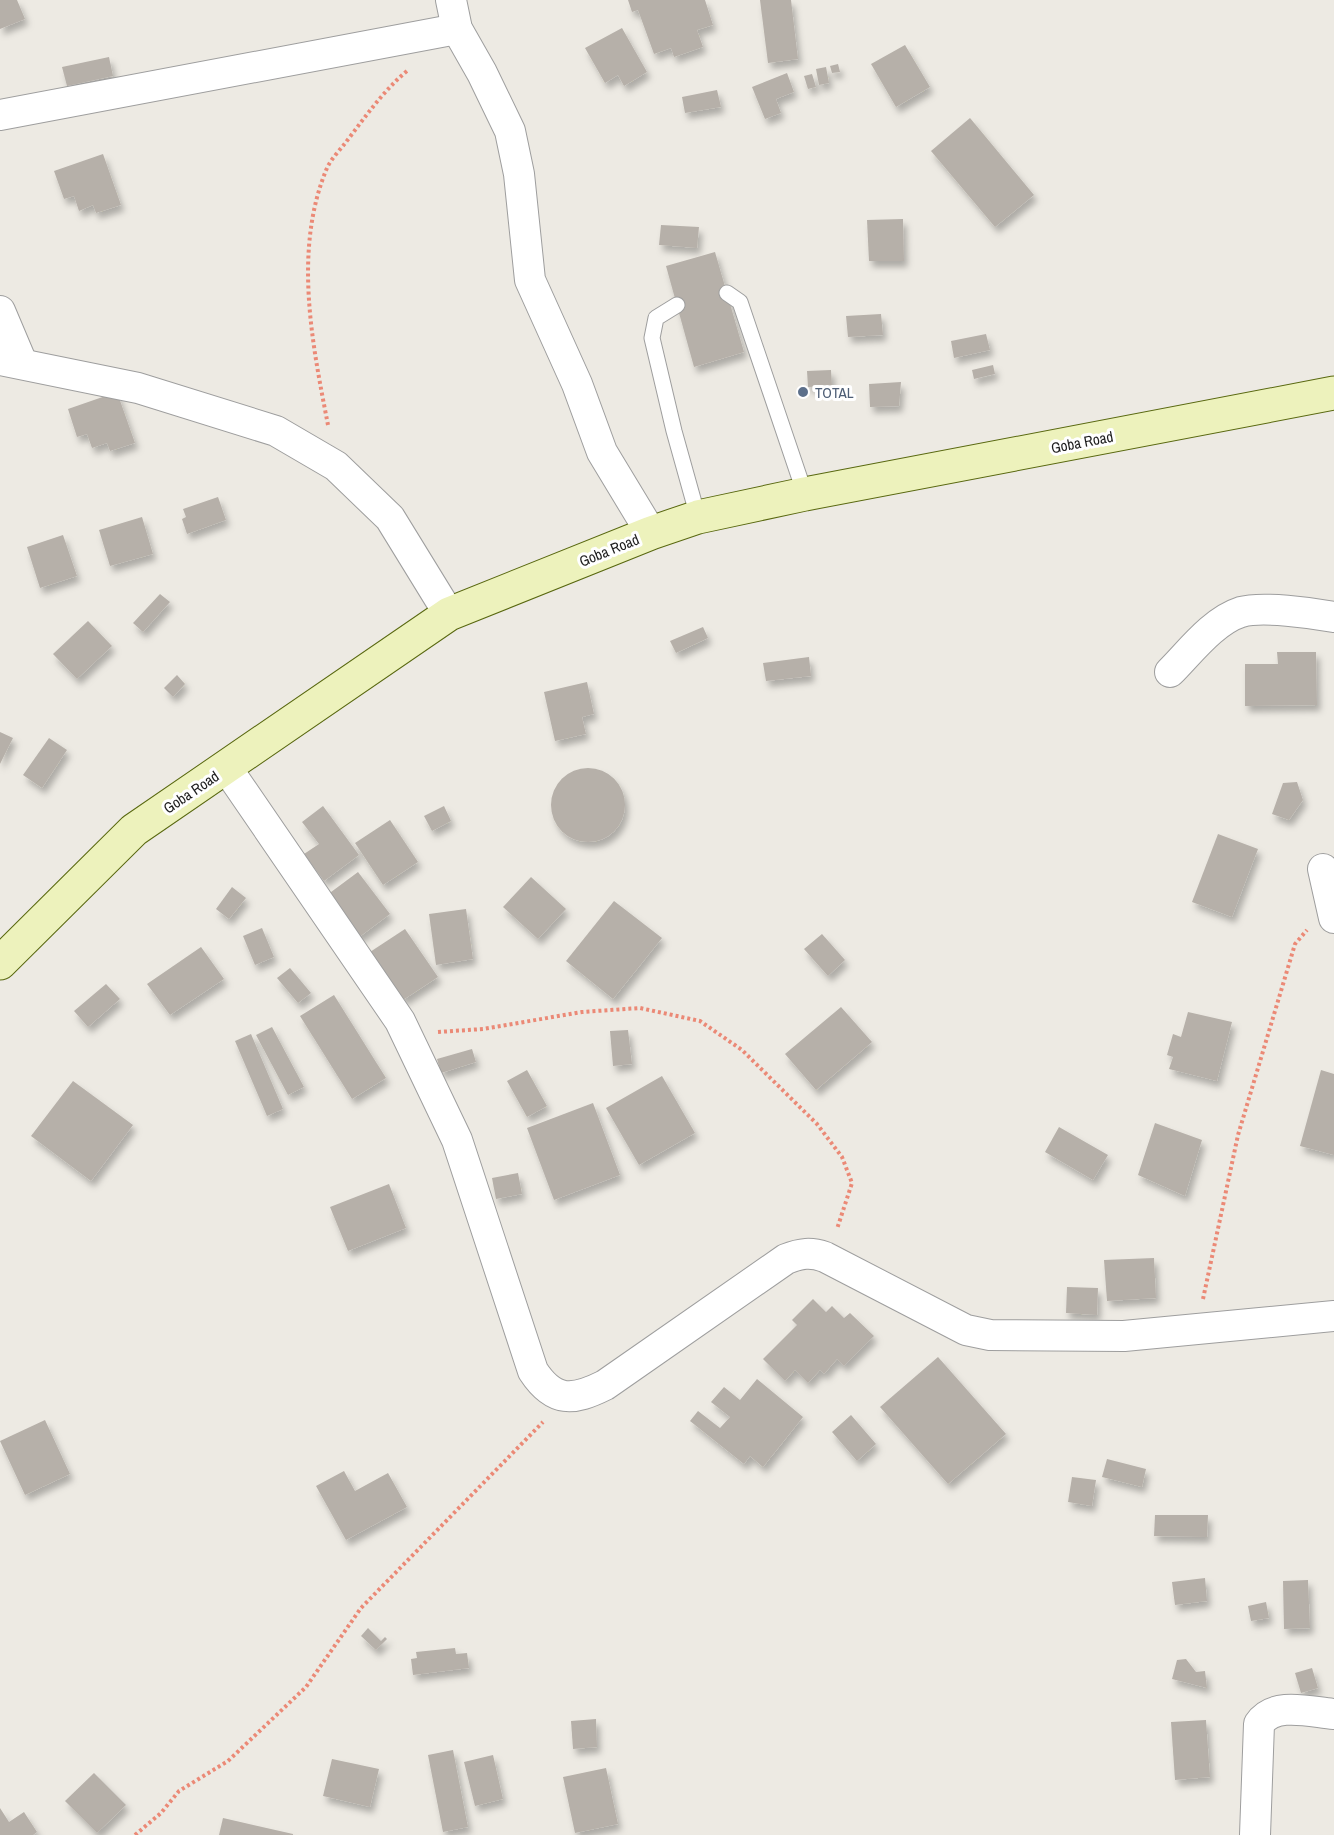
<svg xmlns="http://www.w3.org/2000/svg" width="1334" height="1835" font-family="'Archivo Narrow',sans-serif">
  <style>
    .building { fill: #b6b0a9; filter: url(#shadow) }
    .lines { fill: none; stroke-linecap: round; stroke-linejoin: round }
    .service-casing { stroke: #9e9e9e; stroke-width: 17 }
    .minor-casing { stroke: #9e9e9e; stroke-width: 32 }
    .secondary-casing { stroke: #596810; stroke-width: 35 }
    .path { stroke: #eb8976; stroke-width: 4; stroke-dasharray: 3 3; stroke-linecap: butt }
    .service { stroke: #fff; stroke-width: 15 }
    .minor { stroke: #fff; stroke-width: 30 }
    .secondary { stroke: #edf2bc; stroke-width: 33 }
    .service-dot { fill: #5c6f8a; stroke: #fff; stroke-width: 2 }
    .labels { text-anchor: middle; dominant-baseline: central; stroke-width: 6; stroke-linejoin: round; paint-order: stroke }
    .service-label { font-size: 15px; fill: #4e5e75; stroke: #fff; text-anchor: start }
    .street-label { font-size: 15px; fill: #1d1d1d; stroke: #fff }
  </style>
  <defs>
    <filter id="shadow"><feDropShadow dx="3.5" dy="6" stdDeviation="3" flood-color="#0004"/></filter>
  </defs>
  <rect width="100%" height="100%" fill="#edeae3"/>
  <g class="building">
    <path d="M0,0H17L25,19L0,29Z"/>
    <path d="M628,0H705L713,25L697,30L703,47L674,57L671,48L654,54L638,10L632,12Z"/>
    <path d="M760,0H791L798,59L768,63Z"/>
    <path d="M622,28L647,72L624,86L618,75L605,83L585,48Z"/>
    <path d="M905,45L930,87L896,107L871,64Z"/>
    <path d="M109,57L113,76L67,86L62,67Z"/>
    <path d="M838,64L840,72L832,73L830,66Z"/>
    <path d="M826,67L829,83L819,85L816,69Z"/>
    <path d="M787,73L794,92L776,99L781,113L765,119L752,87Z"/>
    <path d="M812,74L816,87L808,89L804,76Z"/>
    <path d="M717,90L721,107L685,113L682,97Z"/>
    <path d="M970,118L1034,195L995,227L931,151Z"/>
    <path d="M103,154L121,205L96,213L93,205L79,211L74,196L64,199L54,171Z"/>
    <path d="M903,219L904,261H869L867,220Z"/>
    <path d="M661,225L699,227L697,248L659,245Z"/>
    <path d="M715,252L744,352L694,367L666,266Z"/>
    <path d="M881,314L883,335L848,337L846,316Z"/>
    <path d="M986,334L990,350L954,358L951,341Z"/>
    <path d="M993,365L995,374L974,379L972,370Z"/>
    <path d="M831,370L832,386L808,387L807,371Z"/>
    <path d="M901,382L899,406L870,407L869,384Z"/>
    <path d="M117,392L135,443L110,451L107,443L92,448L87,434L77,437L68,409Z"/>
    <path d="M218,497L226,520L187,534L182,519L186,517L183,509Z"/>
    <path d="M142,517L153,554L110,566L99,530Z"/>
    <path d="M63,535L77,576L40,588L27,547Z"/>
    <path d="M160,594L170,602L143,632L133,623Z"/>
    <path d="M88,621L112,646L77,679L53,654Z"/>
    <path d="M703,627L708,638L676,653L670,641Z"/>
    <path d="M1277,652H1316L1317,705L1245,706V664H1278Z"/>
    <path d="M809,657L811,676L766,681L763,663Z"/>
    <path d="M177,675L185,684L173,697L164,688Z"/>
    <path d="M587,682L594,714L582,717L586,734L555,741L544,692Z"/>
    <path d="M0,732L13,738L0,764Z"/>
    <path d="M49,738L67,750L42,788L23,775Z"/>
    <circle cx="588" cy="805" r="37"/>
    <path d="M1297,782L1303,800L1289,820L1272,814L1283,783Z"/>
    <path d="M323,806L359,855L324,881L304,854L319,844L302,822Z"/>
    <path d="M444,806L451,821L432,831L424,816Z"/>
    <path d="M390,820L418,862L383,885L355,843Z"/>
    <path d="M1218,834L1258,849L1232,917L1192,902Z"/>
    <path d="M358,872L390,914L358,938L327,895Z"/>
    <path d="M531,877L566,909L538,939L503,907Z"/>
    <path d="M232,887L246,898L229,919L216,909Z"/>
    <path d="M614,901L662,938L613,999L566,961Z"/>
    <path d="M466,909L473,959L436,965L429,914Z"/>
    <path d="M262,928L274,957L255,965L243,936Z"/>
    <path d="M405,929L438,977L403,1000L370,952Z"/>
    <path d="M822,934L845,960L828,976L804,949Z"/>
    <path d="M201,947L224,979L170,1015L147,984Z"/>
    <path d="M290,968L311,993L298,1003L277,978Z"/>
    <path d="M106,984L120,999L88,1027L74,1011Z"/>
    <path d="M334,995L386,1078L352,1099L300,1016Z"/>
    <path d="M841,1007L872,1042L816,1090L785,1054Z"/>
    <path d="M1188,1012L1232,1022L1217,1081L1169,1069L1173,1057L1167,1055L1173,1034L1181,1037Z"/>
    <path d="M272,1027L304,1087L288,1095L256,1035Z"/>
    <path d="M628,1030L632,1064L613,1066L610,1031Z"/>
    <path d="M251,1034L283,1109L267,1116L235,1041Z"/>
    <path d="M472,1049L476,1062L441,1073L437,1059Z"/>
    <path d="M527,1070L547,1106L527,1117L507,1081Z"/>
    <path d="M1321,1070L1334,1074V1155L1300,1146Z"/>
    <path d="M662,1076L695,1133L639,1165L606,1108Z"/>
    <path d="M73,1081L133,1125L91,1181L31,1136Z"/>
    <path d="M593,1103L620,1175L554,1200L527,1128Z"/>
    <path d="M1155,1123L1202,1140L1185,1196L1138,1175Z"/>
    <path d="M1059,1127L1108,1155L1093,1180L1045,1152Z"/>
    <path d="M518,1173L522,1194L496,1199L492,1178Z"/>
    <path d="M389,1184L406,1228L348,1251L330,1207Z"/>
    <path d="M1154,1258L1156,1298L1107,1301L1104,1260Z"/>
    <path d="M1067,1287L1098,1288L1097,1315L1066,1313Z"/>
    <path d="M813,1299L826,1312L832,1306L844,1318L850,1313L874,1336L844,1366L837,1359L824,1374L820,1370L808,1383L795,1370L785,1381L763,1359L797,1325L792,1320Z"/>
    <path d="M938,1357L1006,1434L948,1484L880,1407Z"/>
    <path d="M757,1379L803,1417L763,1467L750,1456L744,1464L690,1421L698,1411L720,1428L730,1417L711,1402L724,1387L740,1400Z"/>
    <path d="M851,1415L876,1444L857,1461L832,1432Z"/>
    <path d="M45,1420L70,1474L25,1495L0,1441Z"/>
    <path d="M1107,1459L1146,1469L1142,1487L1102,1477Z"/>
    <path d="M344,1471L355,1491L388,1473L407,1507L346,1540L316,1486Z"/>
    <path d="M1072,1477L1096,1480L1092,1506L1068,1502Z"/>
    <path d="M1155,1515H1208L1207,1537L1154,1536Z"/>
    <path d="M1205,1578L1207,1601L1175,1605L1172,1582Z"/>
    <path d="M1308,1580L1310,1628L1284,1629L1283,1581Z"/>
    <path d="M1266,1602L1269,1618L1251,1621L1248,1606Z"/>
    <path d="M368,1628L381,1641L385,1637L387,1639L376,1650L361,1636Z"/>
    <path d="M455,1648L456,1654L467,1653L469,1668L413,1675L411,1659L417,1658L416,1652Z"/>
    <path d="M1186,1659L1196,1672L1205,1671L1207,1688L1172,1679L1177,1660Z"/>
    <path d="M1312,1668L1318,1688L1301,1693L1295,1673Z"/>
    <path d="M596,1719L597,1747L573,1749L571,1721Z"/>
    <path d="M1206,1720L1210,1777L1175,1780L1171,1722Z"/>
    <path d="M453,1750L468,1827L443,1832L428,1755Z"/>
    <path d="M493,1755L503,1799L475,1806L464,1762Z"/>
    <path d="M332,1759L379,1769L370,1807L323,1796Z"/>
    <path d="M606,1768L618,1824L575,1833L563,1777Z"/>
    <path d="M94,1773L126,1805L97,1833L65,1801Z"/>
    <path d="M0,1808L9,1822L24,1812L37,1832L33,1835H0Z"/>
    <path d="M223,1818L293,1834V1835H219Z"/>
  </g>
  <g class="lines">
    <g class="service-casing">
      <g id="service">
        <path d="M727,293L740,302L805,494"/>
        <path d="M677,305L656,318L652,338L674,431L698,517"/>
      </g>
    </g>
    <g class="minor-casing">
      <g id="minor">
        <path d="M451,0L457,29L482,73L510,131L519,174L530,280L577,384L602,452L651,533"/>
        <path d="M0,115L457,29"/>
        <path d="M0,311L22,363"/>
        <path d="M0,360L138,388L276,431L336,466L390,518L449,614"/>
        <path d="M1170,672C1190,652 1213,621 1241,612C1262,606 1312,613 1334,617"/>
        <path d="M226,767L400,1021L457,1140L533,1371C554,1403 573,1401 605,1385L786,1259C801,1253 811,1252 825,1257L966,1330L990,1335L1124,1336L1334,1316"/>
        <path d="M1323,869L1334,918"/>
        <path d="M1255,1835L1259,1724C1274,1701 1310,1712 1334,1714"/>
      </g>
    </g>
    <g class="secondary-casing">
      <path id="secondary" d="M0,963L134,830L449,614L651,533L698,517L805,494L1334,393"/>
    </g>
    <g class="path">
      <path d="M328,425C312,343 293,249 327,168C331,159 340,150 346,142C366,116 383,91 408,70"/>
      <path d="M438,1032L483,1029L582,1012L640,1008L700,1021L742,1050L817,1124L842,1157L852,1183L837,1229"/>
      <path d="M1203,1299L1238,1135L1295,944L1307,930"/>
      <path d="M135,1835L161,1813L179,1791L228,1761L306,1687L361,1608L543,1422"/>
    </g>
    <use href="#service" class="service"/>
    <use href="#minor" class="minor"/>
    <use href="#secondary" class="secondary"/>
  </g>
  <circle class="service-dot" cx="803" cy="392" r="6"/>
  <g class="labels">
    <g class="service-label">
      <text x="815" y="392">TOTAL</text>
    </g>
    <g class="street-label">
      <text transform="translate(1082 442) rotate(-11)">Goba Road</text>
      <text transform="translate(609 550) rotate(-22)">Goba Road</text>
      <text transform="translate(191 792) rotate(-34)">Goba Road</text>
    </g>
  </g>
</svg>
